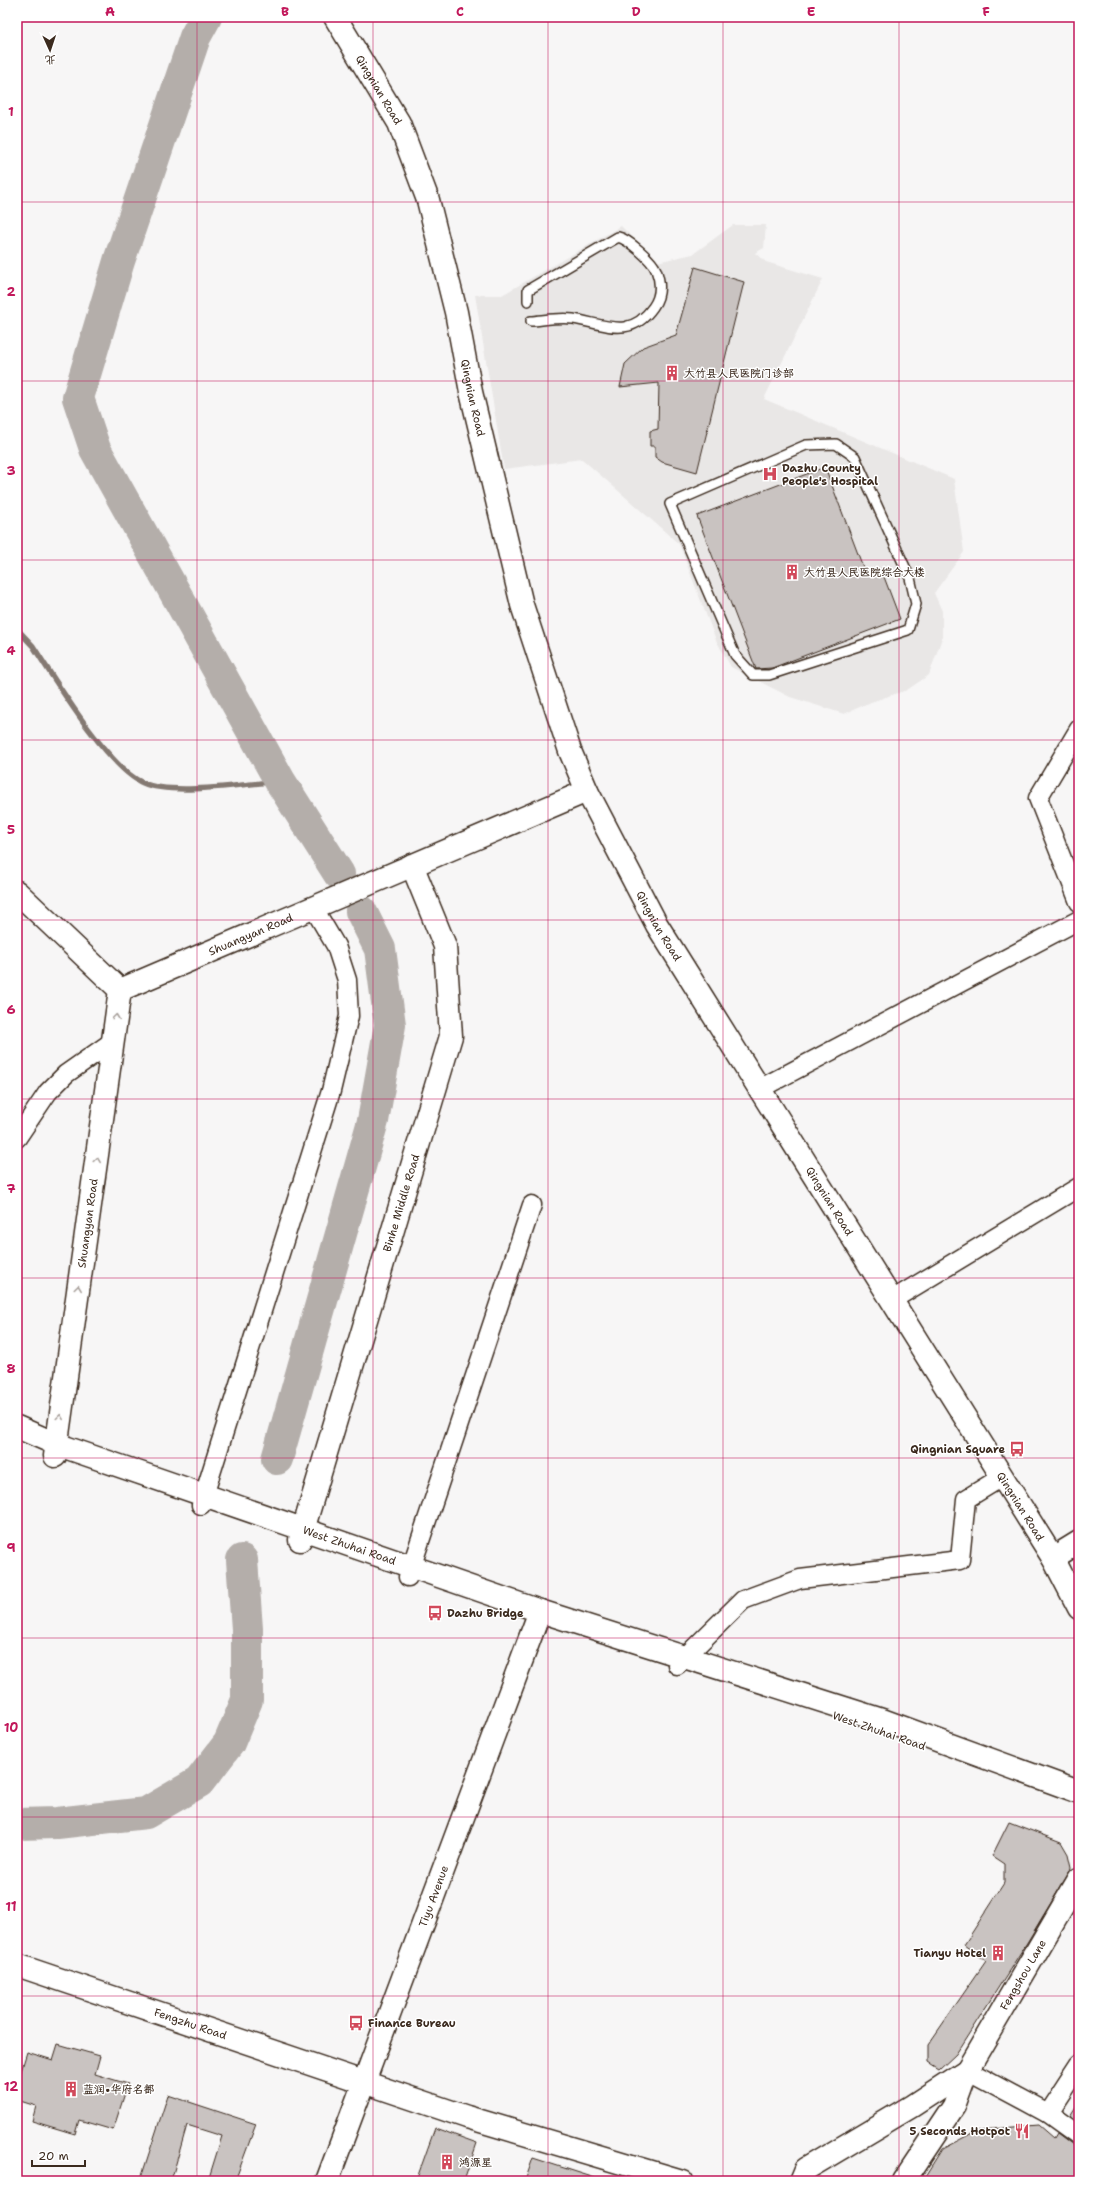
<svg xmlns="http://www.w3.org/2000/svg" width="1096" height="2198" font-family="'Shantell Sans','LXGW WenKai TC',sans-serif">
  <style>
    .built { fill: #e9e7e6 }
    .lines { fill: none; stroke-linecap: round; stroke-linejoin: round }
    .stream { stroke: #847972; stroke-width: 5.5 }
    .river { stroke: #b4aeaa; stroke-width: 32 }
    .building { fill: #c9c3c1; stroke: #3b2a1e }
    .lane-casing { stroke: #3b2a1e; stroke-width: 12 }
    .street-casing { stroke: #3b2a1e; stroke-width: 21 }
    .secondary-casing { stroke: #3b2a1e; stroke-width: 25 }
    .lane { stroke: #fff; stroke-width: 9 }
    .street { stroke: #fff; stroke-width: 18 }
    .secondary { stroke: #fff; stroke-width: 22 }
    .oneway { stroke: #a79f9a }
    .grid { fill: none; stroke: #c2185b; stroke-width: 1; stroke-opacity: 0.55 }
    .labels { text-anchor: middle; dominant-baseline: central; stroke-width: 3; stroke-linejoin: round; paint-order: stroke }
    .street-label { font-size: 11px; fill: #3b2a1e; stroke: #fff }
    .poi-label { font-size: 11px; font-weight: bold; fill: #3b2a1e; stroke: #fff; text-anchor: start }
    .neatline { fill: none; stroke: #c2185b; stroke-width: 1.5 }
    .grid-label { font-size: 13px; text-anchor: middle; font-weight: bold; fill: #c2185b }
  </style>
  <rect width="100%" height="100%" fill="#f7f6f6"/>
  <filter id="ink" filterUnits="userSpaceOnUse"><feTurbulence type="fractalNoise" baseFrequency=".025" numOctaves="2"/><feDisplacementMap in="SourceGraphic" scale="8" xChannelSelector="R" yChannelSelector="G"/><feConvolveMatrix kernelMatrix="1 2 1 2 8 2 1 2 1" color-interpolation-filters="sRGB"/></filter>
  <g filter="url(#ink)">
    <path class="built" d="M733,225H766L764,248L755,253L766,262L823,279L764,399L954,479L964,552L934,593L942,611V638L929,675L907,690L871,702L844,714L790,697L731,667L716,640L679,544L582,459L504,469L475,295H502L621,226L657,262L693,254Z"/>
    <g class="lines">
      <path class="stream" d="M17,629L33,646C55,680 108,768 143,783C172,796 246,784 280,781"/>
      <g class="river">
        <path d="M206,17L195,37L119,261L78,398L95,449L280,781L339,874"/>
        <path d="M277,1459L373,1121L390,1025L380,949L361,911"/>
        <path d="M17,1824L57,1823L146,1813L199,1782L229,1743L247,1700V1629L242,1560"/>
      </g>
    </g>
    <g class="building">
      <path d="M695,267L744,282L697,472L662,462L655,457V446H650V431L658,429L659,383L620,387L625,364L643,347L676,335Z"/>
      <path d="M825,467L866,575L881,569L900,619L772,668L756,669L697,516Z"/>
      <path d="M1009,1822L1061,1842L1068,1854L1071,1867L1070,1871L1028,1941L956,2054L939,2070L928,2063V2045L986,1961L964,1945L1004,1883V1864L992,1856Z"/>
      <path d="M58,2044L100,2056L95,2074L128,2084L113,2130L79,2120L75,2134L32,2121L36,2106L17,2100V2084L27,2052L53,2060Z"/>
      <path d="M168,2095L256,2124L235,2181H208L222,2136L187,2125L171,2181H140Z"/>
      <path d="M1079,2100V2123L1069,2116Z"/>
      <path d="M1039,2125L1054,2138L1057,2133L1073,2145L1079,2146V2181H922L942,2149L978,2130Z"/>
      <path d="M435,2128L477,2143L464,2181H416Z"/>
      <path d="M533,2158L595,2178V2181H525Z"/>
    </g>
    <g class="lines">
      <g class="lane-casing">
        <g id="lane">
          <path d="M528,301V290L618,237C628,239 652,260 656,270C661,283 661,296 653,307C630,340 605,324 573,319C560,317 544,320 531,321"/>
          <path d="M836,444L855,457L910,578L916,604L908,630L769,675H753L735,655L670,504L806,445Z"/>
        </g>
      </g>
      <g class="street-casing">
        <g id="street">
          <path d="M1079,729L1038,798L1079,902"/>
          <path d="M761,1088L1079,920"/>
          <path d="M17,1138L48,1092L66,1074L113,1041"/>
          <path d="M892,1300L1079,1187"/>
          <path d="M201,1505L331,1091L349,1016L347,980L336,946L313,907"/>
          <path d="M408,1577L532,1205"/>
          <path d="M677,1665L743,1600L800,1579L960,1560L966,1499L1002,1477"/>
          <path d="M967,2070L1047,2113L1079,2136"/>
          <path d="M1047,2113L1079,2064"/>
        </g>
      </g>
      <g class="secondary-casing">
        <g id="secondary">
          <path id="s1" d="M335,17L399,123L428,200L456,312L471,392L522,605L570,751L587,791L657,925L1053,1558L1079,1608"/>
          <path d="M17,892L120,990"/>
          <path id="s2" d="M120,990L587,791"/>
          <path id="s3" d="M17,1427L56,1444L540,1611L885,1721L1079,1792"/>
          <path id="s4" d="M55,1456L120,990"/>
          <path id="s5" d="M300,1540L451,1036L445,946L412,865"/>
          <path d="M1053,1558L1079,1542"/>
          <path id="s6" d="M17,1965L467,2117L682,2181"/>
          <path id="s7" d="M327,2181L540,1611"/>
          <path d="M801,2181L806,2169L912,2106L967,2070"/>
          <path id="s8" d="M904,2181L954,2106L967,2070L1079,1879"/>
        </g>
      </g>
      <use href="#lane" class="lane"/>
      <use href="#street" class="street"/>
      <use href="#secondary" class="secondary"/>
    </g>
    <defs><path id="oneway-chevron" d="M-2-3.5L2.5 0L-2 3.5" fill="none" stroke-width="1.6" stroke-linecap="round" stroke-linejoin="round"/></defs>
    <g class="oneway">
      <use href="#oneway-chevron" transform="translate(116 1017) rotate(-83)"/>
      <use href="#oneway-chevron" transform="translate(97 1160) rotate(-82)"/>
      <use href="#oneway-chevron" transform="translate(78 1288) rotate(-82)"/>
      <use href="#oneway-chevron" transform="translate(60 1417) rotate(-82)"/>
    </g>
  </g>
  <path class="grid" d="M197,17V2181M373,17V2181M548,17V2181M723,17V2181M899,17V2181M17,202H1079M17,381H1079M17,560H1079M17,740H1079M17,920H1079M17,1099H1079M17,1278H1079M17,1458H1079M17,1638H1079M17,1817H1079M17,1996H1079"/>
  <defs>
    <g id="building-bare" transform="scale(1.2)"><path d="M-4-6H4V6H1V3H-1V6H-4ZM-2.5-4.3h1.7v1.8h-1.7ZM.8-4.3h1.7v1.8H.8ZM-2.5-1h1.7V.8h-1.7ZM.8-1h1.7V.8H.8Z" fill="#d1495b" stroke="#fff" stroke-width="2.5" paint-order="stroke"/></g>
    <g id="hospital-bare" transform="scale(1.2)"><path d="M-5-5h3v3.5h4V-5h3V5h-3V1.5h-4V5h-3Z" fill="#d1495b" stroke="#fff" stroke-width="2.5" paint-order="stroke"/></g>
    <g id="bus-bare" transform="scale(1.2)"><path d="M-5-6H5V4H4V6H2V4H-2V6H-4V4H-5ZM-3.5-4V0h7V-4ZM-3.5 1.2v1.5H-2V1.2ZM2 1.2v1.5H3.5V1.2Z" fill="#d1495b" stroke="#fff" stroke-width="2.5" paint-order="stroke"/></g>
    <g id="restaurant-bare" transform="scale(1.2)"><path d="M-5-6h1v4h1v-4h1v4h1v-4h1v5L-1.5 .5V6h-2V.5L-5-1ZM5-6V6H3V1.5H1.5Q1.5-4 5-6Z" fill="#d1495b" stroke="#fff" stroke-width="2.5" paint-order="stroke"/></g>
  </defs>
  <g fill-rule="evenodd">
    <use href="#building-bare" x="672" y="373"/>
    <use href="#hospital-bare" x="770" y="474"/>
    <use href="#building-bare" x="792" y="572"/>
    <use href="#bus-bare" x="1017" y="1449"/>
    <use href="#bus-bare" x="435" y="1613"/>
    <use href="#building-bare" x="998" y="1953"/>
    <use href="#bus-bare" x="356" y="2023"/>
    <use href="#building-bare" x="71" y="2089"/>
    <use href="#restaurant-bare" x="1022" y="2131"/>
    <use href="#building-bare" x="447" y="2162"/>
  </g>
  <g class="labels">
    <g class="street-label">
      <text stroke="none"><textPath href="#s1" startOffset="85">Qingnian Road</textPath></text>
      <text stroke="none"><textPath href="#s1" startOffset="409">Qingnian Road</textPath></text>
      <text stroke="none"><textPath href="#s1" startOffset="972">Qingnian Road</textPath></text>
      <text stroke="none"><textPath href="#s2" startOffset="142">Shuangyan Road</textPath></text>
      <text stroke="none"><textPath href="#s1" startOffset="1296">Qingnian Road</textPath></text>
      <text stroke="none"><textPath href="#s5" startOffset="352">Binhe Middle Road</textPath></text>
      <text stroke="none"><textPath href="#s4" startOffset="235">Shuangyan Road</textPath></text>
      <text stroke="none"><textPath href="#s1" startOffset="1656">Qingnian Road</textPath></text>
      <text stroke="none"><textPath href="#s3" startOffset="353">West Zhuhai Road</textPath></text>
      <text transform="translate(879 1731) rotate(19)">West Zhuhai Road</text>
      <text stroke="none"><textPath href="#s7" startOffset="304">Tiyu Avenue</textPath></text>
      <text stroke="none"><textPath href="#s8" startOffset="239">Fengshou Lane</textPath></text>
      <text stroke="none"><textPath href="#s6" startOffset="183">Fengzhu Road</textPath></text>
    </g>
    <g class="poi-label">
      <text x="684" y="373">大竹县人民医院门诊部</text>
      <text x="782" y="468">Dazhu County<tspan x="782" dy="13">People's Hospital</tspan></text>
      <text x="804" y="572">大竹县人民医院综合大楼</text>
      <text x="1005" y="1449" text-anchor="end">Qingnian Square</text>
      <text x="447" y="1613">Dazhu Bridge</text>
      <text x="986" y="1953" text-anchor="end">Tianyu Hotel</text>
      <text x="368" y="2023">Finance Bureau</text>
      <text x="83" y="2089">蓝润•华府名都</text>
      <text x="1010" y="2131" text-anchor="end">5 Seconds Hotpot</text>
      <text x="459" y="2162">鸿源星</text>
    </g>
  </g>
  <rect width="1096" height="2198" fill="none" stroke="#fff" stroke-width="44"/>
  <g transform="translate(50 50) rotate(177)" stroke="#ffffff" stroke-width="3" paint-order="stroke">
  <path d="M0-3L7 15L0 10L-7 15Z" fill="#3b2a1e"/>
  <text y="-6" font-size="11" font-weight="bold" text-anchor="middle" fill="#3b2a1e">北</text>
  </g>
  <path d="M32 2160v6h53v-6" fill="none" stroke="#3b2a1e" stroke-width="2"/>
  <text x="38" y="2160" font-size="12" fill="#3b2a1e" stroke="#ffffff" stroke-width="3" paint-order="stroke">20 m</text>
  <rect x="22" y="22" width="1052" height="2154" class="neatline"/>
  <g class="grid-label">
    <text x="110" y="16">A</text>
    <text x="285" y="16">B</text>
    <text x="460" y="16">C</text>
    <text x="636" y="16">D</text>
    <text x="811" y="16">E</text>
    <text x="986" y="16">F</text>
    <text x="11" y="116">1</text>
    <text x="11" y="296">2</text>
    <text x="11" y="475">3</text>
    <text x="11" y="655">4</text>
    <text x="11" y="834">5</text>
    <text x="11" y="1014">6</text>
    <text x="11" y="1193">7</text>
    <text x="11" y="1373">8</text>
    <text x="11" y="1552">9</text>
    <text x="11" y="1732">10</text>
    <text x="11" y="1911">11</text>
    <text x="11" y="2091">12</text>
  </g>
</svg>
